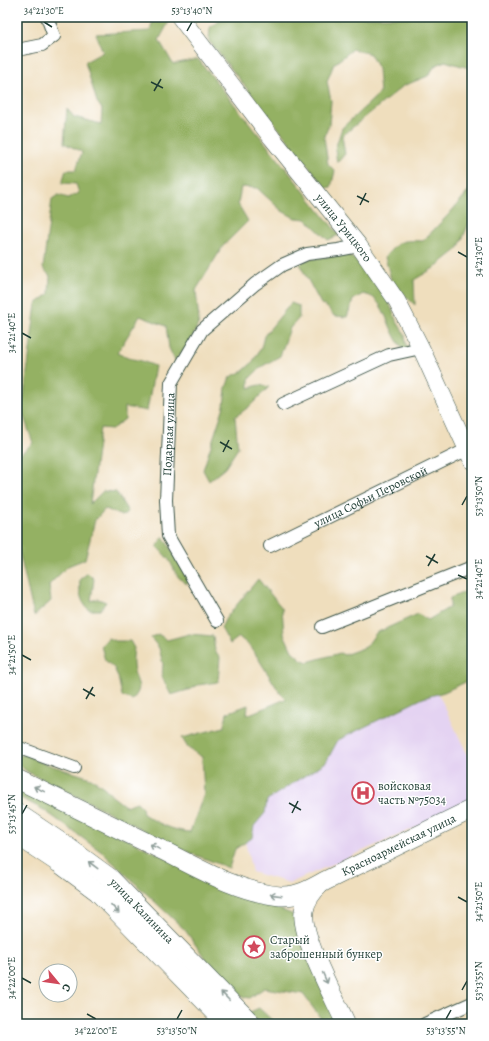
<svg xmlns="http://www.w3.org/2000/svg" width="489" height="1041" font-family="Alegreya,serif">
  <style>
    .built { fill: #e4d3f2 }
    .forest { fill: #94b164; stroke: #5a774c }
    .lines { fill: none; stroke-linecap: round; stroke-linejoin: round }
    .street-casing { stroke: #3e5549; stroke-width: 14 }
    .secondary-casing { stroke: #3e5549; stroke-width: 18 }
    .primary-casing { stroke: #3e5549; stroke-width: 20 }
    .street { stroke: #fff; stroke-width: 12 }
    .secondary { stroke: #fff; stroke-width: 17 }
    .primary { stroke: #fff; stroke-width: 19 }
    .oneway { stroke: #8f9e9a }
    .ticks { fill: none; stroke: #1f3d34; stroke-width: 1.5 }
    .labels { text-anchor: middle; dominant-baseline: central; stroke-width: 3; stroke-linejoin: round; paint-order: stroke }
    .street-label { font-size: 12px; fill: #1f3d34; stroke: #fff }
    .poi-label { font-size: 12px; fill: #1f3d34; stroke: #fff; text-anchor: start }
    .neatline { fill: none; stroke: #1f3d34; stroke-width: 1.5 }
    .ticks-label { font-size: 10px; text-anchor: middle; fill: #1f3d34 }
  </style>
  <rect width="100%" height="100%" fill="#fff"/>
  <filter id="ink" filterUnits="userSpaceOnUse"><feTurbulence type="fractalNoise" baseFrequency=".025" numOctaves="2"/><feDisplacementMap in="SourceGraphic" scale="8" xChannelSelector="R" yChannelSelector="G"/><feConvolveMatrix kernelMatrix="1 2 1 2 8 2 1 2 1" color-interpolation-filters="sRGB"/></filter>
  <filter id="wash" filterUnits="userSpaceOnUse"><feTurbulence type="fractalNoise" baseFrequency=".012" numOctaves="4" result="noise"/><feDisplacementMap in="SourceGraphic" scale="16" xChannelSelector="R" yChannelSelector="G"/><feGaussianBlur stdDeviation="0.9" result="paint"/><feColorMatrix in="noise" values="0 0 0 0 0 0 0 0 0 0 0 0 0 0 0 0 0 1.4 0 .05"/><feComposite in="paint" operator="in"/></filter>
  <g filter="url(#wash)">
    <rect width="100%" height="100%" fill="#efdebd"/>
    <path class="built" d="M438,693L472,764V798L444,815L290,883L252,872L238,809L335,740L417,699Z"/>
    <g class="forest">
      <path d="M154,17L171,18L159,40L173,64L198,59L339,235L328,240L306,219L295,218L282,211L257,188L241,187L238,204L248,221L223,246L196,290L199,322L191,341L175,361L169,348L166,326L140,316L117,353L128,358L142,361L155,366L147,411L125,407V419L112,429L100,428L90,504L103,491L116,492L128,512L122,516L105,509L95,520L85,559L68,566L49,585L51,601L34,616L17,542V457L33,443L22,411L36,304L49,294L50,276L43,268L52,199L58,195L68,198L79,193L76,184L62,183L66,170H76L82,152L64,143L67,109L74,117L101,124L102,109L97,102L85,62L103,52L96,34L150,31Z"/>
      <path d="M225,17H468L472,22V67H465L445,61L435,66L428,76L403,86L342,136L345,154L337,163L335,149L342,128L380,93L378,69L370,54L353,49L334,64L327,81L331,101L329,125L324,137L328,164L335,171L331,187L326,188L209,41L210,27Z"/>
      <path d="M472,187V220L469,223L458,249L434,268L414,280L415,305L392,283L385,257C399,240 401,240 423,241L449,214Z"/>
      <path d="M346,254L357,261L389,302L396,320L405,335L406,345L417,353L418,358C391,350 391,315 375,299C372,296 367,295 363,294L353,300L347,317L334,316L328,308L321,304L300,265L305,260Z"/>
      <path d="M291,303L299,306V318L290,328L280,356L261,367L249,379V388L259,385L269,387L250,406L235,417L238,448L225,468L209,481L203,470L224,406L226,388L230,377L243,371L252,363L261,348L264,336Z"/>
      <path d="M163,536L189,579L187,584C174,576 176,571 169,560C165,555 161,551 157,547Z"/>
      <path d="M88,573L94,579L91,601L98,599L106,602L100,610H89C80,601 79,592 80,579Z"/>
      <path d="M258,579L282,608L284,634L292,651L301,659L307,662L340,653L344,655L366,647L376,633L418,614L428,620L450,607V598L472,589V679L444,692L423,698L338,740L326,762L267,800L265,813L254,826L252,838L235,849L229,868L175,847L119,817L28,772L17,764V757L25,754L37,761L91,778L105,788L112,796L125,806L137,802L142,807L143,814C158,823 173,831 190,832L204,794L202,757L188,748L182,738L224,727L227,713L248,705L247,715L286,699L280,693L251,647L239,637L230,644L221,628L226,618Z"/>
      <path d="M158,634L167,640L189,634L213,636L215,651L220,657L218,682L198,685L191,689L171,695L162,677L163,664L159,648L151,638Z"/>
      <path d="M108,638L116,641H130L134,648C133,656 132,663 134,671C137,685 144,687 132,700L122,696L118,677L114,668L105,660L101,646Z"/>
      <path d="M17,787L251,898L294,915L301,938L333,1012L332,1021L322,1020L303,994L264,988L250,998L239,996L220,979L185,930L103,853L44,810L17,796Z"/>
      <path d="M259,1008L276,1024H261L248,1013Z"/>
    </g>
  </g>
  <g filter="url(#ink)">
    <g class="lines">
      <g class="street-casing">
        <g id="street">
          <path d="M17,50L42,45L54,36L47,17"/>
          <path d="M283,404L389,355L421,348"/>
          <path id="s1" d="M270,546L472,447"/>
          <path id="s2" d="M217,621L168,536L166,500L171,383L202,330L255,284L282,265L307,254L338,250L359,246"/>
          <path d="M322,627L472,567"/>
          <path d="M17,747L74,768"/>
          <path d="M425,1024L472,1003"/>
        </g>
      </g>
      <g class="secondary-casing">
        <g id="secondary">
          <path id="s3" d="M180,17L272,138L359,246L397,301L421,348L472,460"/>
        </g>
      </g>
      <g class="primary-casing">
        <g id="primary">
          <path id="s4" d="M17,779C65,802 113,826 162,850C198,868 238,892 280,896C297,897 311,889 325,881L472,809"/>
          <path id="s5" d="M17,813L69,848L110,878L252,1024"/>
          <path d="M17,835L59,863L98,892L227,1024"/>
          <path d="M319,885C312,892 305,901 304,911C300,936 335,999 346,1024"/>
        </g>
      </g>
      <use href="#street" class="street"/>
      <use href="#secondary" class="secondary"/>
      <use href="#primary" class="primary"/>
    </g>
    <defs><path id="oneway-shaft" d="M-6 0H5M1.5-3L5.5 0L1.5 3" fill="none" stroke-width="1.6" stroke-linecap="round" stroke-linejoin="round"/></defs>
    <g class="oneway">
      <use href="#oneway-shaft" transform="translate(39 789) rotate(-154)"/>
      <use href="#oneway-shaft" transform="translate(155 847) rotate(-154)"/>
      <use href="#oneway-shaft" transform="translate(93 865) rotate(-143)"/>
      <use href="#oneway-shaft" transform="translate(276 895) rotate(-173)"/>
      <use href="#oneway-shaft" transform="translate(115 909) rotate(47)"/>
      <use href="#oneway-shaft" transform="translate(325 978) rotate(66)"/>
      <use href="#oneway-shaft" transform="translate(225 996) rotate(-134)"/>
    </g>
  </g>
  <path class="ticks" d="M44,22L52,27M187,31L192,22M151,82L163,88M154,91L161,79M357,196L369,202M360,205L366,193M458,252L467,257M22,333L31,338M220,442L232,449M223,452L229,440M462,505L467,496M426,556L438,563M428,566L435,554M458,575L467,579M22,655L31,660M83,689L95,696M86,699L93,687M289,803L301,810M292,813L298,801M22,814L27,805M458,897L467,902M22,978L31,983M462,990L467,981M87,1014L96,1019M177,1019L182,1010M446,1019L451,1010"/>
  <defs>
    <g id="hospital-ring" transform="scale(1.15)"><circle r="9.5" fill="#fff" stroke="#d1495b" stroke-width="1.5"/><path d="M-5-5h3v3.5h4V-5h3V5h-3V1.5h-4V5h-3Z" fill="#d1495b"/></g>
    <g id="sight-ring" transform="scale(1.15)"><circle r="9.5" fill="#fff" stroke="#d1495b" stroke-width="1.5"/><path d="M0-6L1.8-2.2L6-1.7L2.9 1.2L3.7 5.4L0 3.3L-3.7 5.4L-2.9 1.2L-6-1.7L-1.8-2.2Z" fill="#d1495b"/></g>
  </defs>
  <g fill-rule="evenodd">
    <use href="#hospital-ring" x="363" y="793"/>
    <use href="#sight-ring" x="254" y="947"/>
  </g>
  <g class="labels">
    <g class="street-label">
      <text stroke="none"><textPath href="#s3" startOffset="267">улица Урицкого</textPath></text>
      <text stroke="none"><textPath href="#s2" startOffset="200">Подарная улица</textPath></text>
      <text stroke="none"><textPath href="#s1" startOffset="112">улица Софьи Перовской</textPath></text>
      <text stroke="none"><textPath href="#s4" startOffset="419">Красноармейская улица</textPath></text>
      <text stroke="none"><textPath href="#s5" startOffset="159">улица Калинина</textPath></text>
    </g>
    <g class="poi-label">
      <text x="378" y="786">войсковая<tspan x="378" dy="14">часть №75034</tspan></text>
      <text x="270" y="940">Старый<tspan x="270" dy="14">заброшенный бункер</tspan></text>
    </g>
  </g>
  <rect width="489" height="1041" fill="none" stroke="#fff" stroke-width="44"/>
  <g transform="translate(58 983) rotate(119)"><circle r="19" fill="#ffffff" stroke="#a5b1ae"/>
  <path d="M0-3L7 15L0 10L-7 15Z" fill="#d1495b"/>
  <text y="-6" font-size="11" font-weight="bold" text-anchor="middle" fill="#1f3d34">С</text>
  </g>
  <rect x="22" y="22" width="445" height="997" class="neatline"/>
  <g class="ticks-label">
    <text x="44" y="14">34°21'30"E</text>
    <text x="192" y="14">53°13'40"N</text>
    <text transform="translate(478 257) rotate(-90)" y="4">34°21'30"E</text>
    <text transform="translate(11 333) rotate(-90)" y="4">34°21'40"E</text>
    <text transform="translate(478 496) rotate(-90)" y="4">53°13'50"N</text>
    <text transform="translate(478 579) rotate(-90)" y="4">34°21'40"E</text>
    <text transform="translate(11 655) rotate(-90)" y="4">34°21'50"E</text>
    <text transform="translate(11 814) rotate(-90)" y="4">53°13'45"N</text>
    <text transform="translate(478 902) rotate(-90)" y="4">34°21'50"E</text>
    <text transform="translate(11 978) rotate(-90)" y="4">34°22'00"E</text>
    <text transform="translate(478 981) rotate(-90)" y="4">53°13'55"N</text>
    <text x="96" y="1034">34°22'00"E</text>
    <text x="177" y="1034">53°13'50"N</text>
    <text x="446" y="1034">53°13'55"N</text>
  </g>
</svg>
